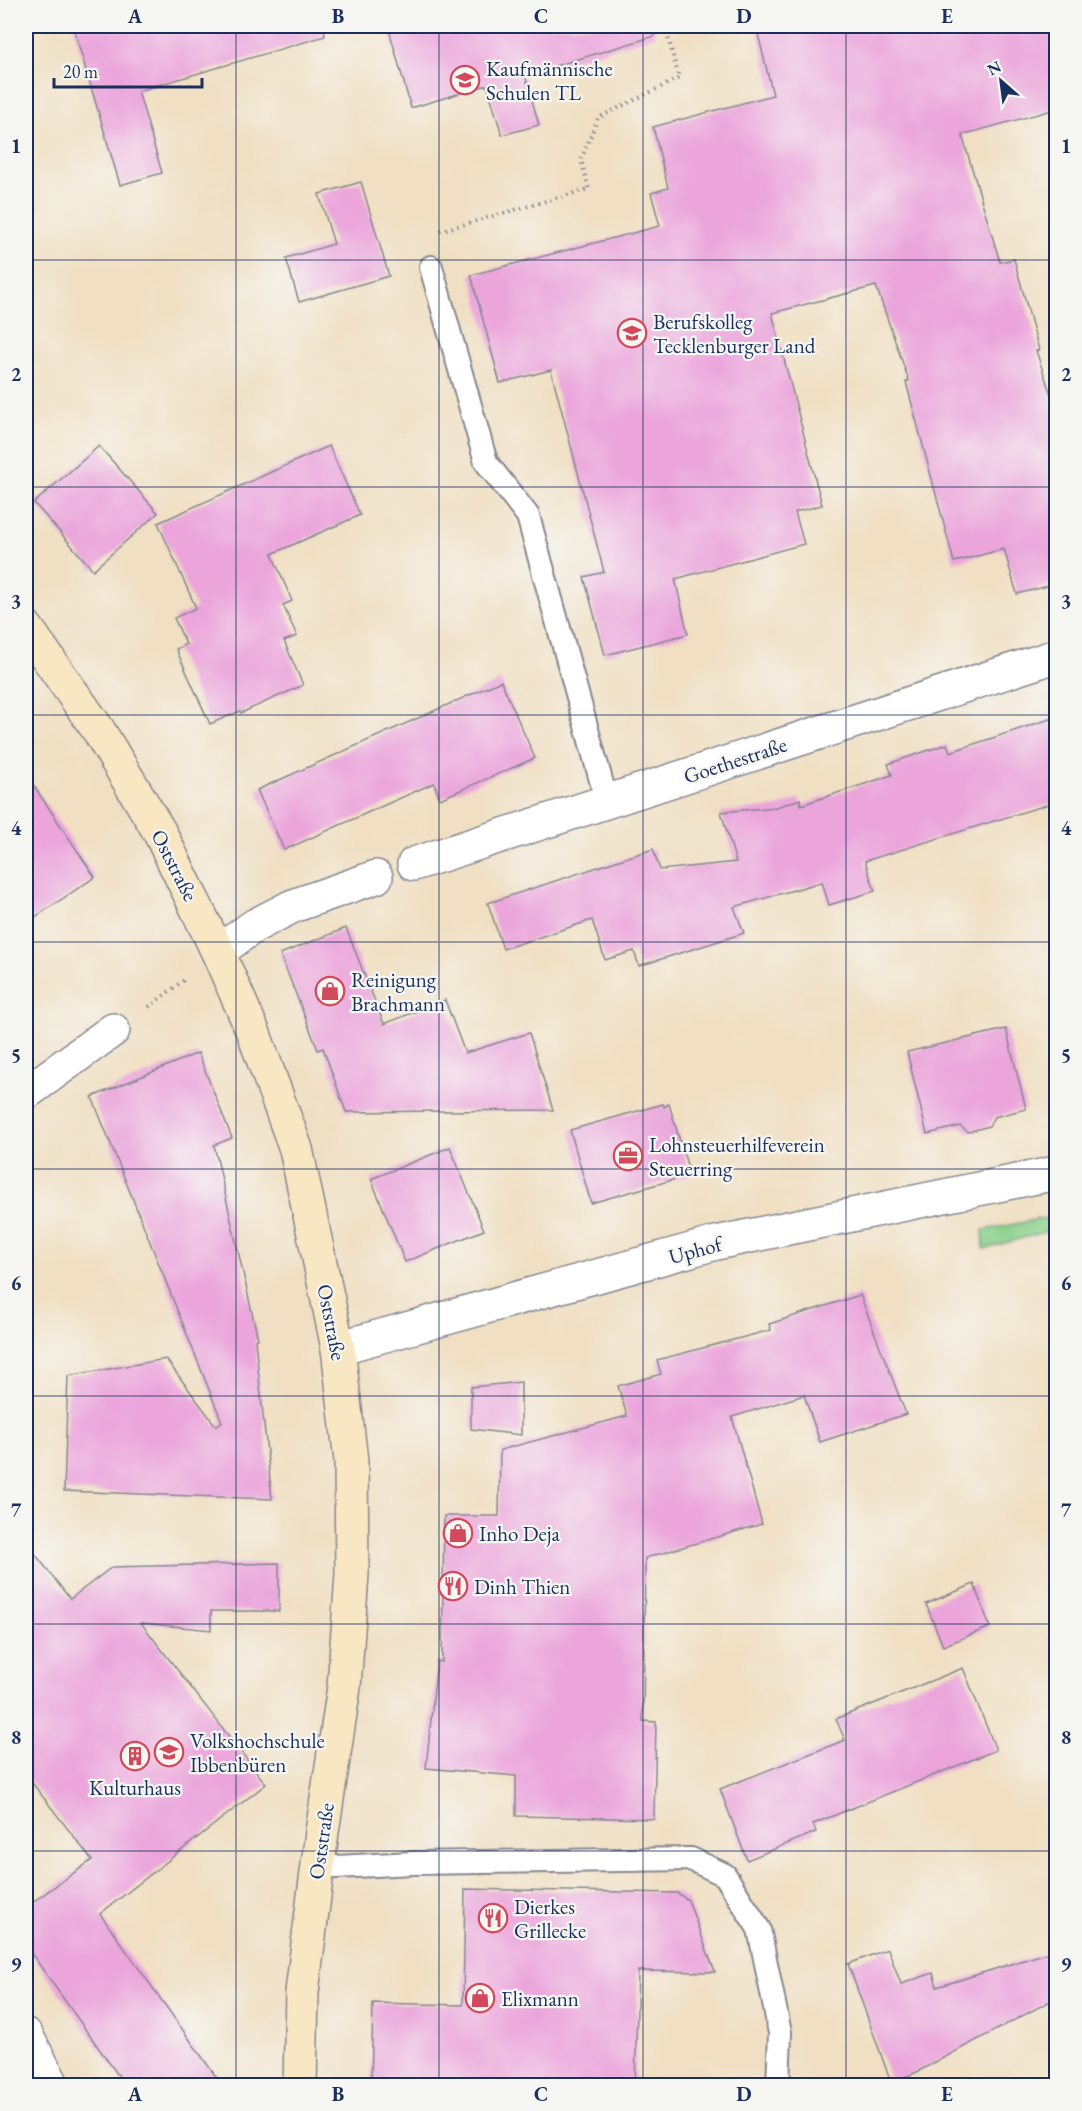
<svg xmlns="http://www.w3.org/2000/svg" width="1082" height="2111" font-family="'EB Garamond',serif">
  <style>
    .green { fill: #8ad08a; stroke: #528074; stroke-width: 1.5 }
    .building { fill: #eba5db }
    .lines { fill: none; stroke-linecap: round; stroke-linejoin: round }
    .service-casing { stroke: #868790; stroke-width: 26 }
    .minor-casing { stroke: #868790; stroke-width: 36 }
    .secondary-casing { stroke: #868790; stroke-width: 36 }
    .path { stroke: #868790; stroke-width: 4; stroke-dasharray: 1.5 4.5; stroke-linecap: butt }
    .service { stroke: #fff; stroke-width: 22 }
    .minor { stroke: #fff; stroke-width: 33 }
    .secondary { stroke: #f9e7c3; stroke-width: 33 }
    .grid { fill: none; stroke: #1b2f5e; stroke-width: 1.5; stroke-opacity: 0.55 }
    .labels { text-anchor: middle; dominant-baseline: central; stroke-width: 4.5; stroke-linejoin: round; paint-order: stroke }
    .poi-label { font-size: 21px; fill: #1b2f5e; stroke: #f6f6f2; text-anchor: start }
    .street-label { font-size: 21px; fill: #1b2f5e; stroke: #f6f6f2 }
    .neatline { fill: none; stroke: #1b2f5e; stroke-width: 2 }
    .grid-label { font-size: 20px; text-anchor: middle; font-weight: bold; fill: #1b2f5e }
  </style>
  <rect width="100%" height="100%" fill="#f6f6f2"/>
  <filter id="ink" filterUnits="userSpaceOnUse"><feTurbulence type="fractalNoise" baseFrequency=".0167" numOctaves="2"/><feDisplacementMap in="SourceGraphic" scale="12" xChannelSelector="R" yChannelSelector="G"/><feConvolveMatrix kernelMatrix="1 2 1 2 8 2 1 2 1" color-interpolation-filters="sRGB"/></filter>
  <filter id="wash" filterUnits="userSpaceOnUse"><feTurbulence type="fractalNoise" baseFrequency=".008" numOctaves="4" result="noise"/><feDisplacementMap in="SourceGraphic" scale="24" xChannelSelector="R" yChannelSelector="G"/><feGaussianBlur stdDeviation="1.35" result="paint"/><feColorMatrix in="noise" values="0 0 0 0 0 0 0 0 0 0 0 0 0 0 0 0 0 1.4 0 .05"/><feComposite in="paint" operator="in"/></filter>
  <g filter="url(#wash)">
    <rect width="100%" height="100%" fill="#f0dfc2"/>
    <path class="green" d="M1056,1216V1229L984,1249L983,1230Z"/>
    <g id="blocks">
      <g class="building">
        <path d="M73,26H324L325,36L138,91L162,173L120,185Z"/>
        <path d="M388,26H654L655,36L525,75L539,125L502,135L487,85L411,108Z"/>
        <path d="M756,26H1056V109L962,135L1000,262L1014,259L1039,350L1036,351L1056,409V584L1017,594L1004,549L954,562L906,382L909,381L876,286L772,313L822,505L795,512L804,544L675,579L688,634L605,655L584,577L604,572L551,370L500,383L471,275L660,226L651,193L668,188L653,127L773,95Z"/>
        <path d="M361,182L389,276L299,302L286,258L334,244L319,194Z"/>
        <path d="M99,446L158,513L93,570L34,503Z"/>
        <path d="M329,446L360,515L272,554L292,601L283,605L297,636L284,641L303,685L241,713L240,711L210,724L176,649L186,644L174,618L196,608L158,523Z"/>
        <path d="M501,681L535,758L440,799L434,783L284,850L257,790Z"/>
        <path d="M1056,717V802L865,861L875,891L829,905L822,882L734,907L744,933L639,966L634,951L605,960L592,920L503,949L488,903L653,849L660,870L736,862L721,812L777,807L800,799L801,805L892,775L888,764L947,744L950,752Z"/>
        <path d="M26,774L95,877L26,923Z"/>
        <path d="M346,928L384,1024L445,1000L465,1053L529,1033L553,1110L346,1112L323,1048L318,1050L280,954Z"/>
        <path d="M1006,1029L1026,1109L994,1117L989,1126L968,1132L960,1126L927,1134L907,1052Z"/>
        <path d="M198,1053L232,1138L214,1145L258,1339L255,1340L272,1499L64,1491L68,1376L166,1359L216,1426L222,1422L92,1097Z"/>
        <path d="M663,1104L664,1107L669,1104L690,1175L591,1203L570,1130Z"/>
        <path d="M450,1147L484,1230L405,1262L371,1179Z"/>
        <path d="M860,1295L906,1414L820,1442L804,1395L732,1417L762,1524L645,1558L643,1721L656,1722L654,1819L516,1816V1776L426,1768L437,1661L442,1662L444,1516H499L500,1450L627,1416L618,1386L661,1374L657,1360L771,1330L769,1324Z"/>
        <path d="M521,1382V1435L471,1429V1387Z"/>
        <path d="M26,1542L70,1599L112,1567L279,1563V1611H211V1630L141,1623L266,1784L100,1914L222,2085H125L26,1946V1907L92,1860L26,1775Z"/>
        <path d="M974,1584L990,1627L943,1646L926,1604Z"/>
        <path d="M963,1668L996,1750L813,1824L816,1832L747,1860L720,1789L845,1740L836,1719Z"/>
        <path d="M465,1889L677,1893L688,1900L715,1972L638,1971L635,2085H371L373,2003L463,2005Z"/>
        <path d="M888,1949L901,1984L933,1973L937,1987L1056,1950V1998L915,2073L891,2082L848,1964Z"/>
      </g>
    </g>
  </g>
  <g filter="url(#ink)">
    <use href="#blocks" fill-opacity="0" stroke="#868790" stroke-width="1.5"/>
    <g class="lines">
      <g class="service-casing">
        <g id="service">
          <path d="M431,267L486,462L528,516L607,802"/>
          <path d="M317,1868L413,1863L691,1859L725,1875L759,1929L780,2033L778,2086"/>
        </g>
      </g>
      <g class="minor-casing">
        <g id="minor">
          <path d="M414,864L1056,656"/>
          <path d="M218,952L254,926L293,906L376,877"/>
          <path d="M26,1093L113,1030"/>
          <path d="M338,1348L716,1243L1056,1173"/>
          <path d="M26,2035L53,2086"/>
        </g>
      </g>
      <g class="secondary-casing">
        <path id="secondary" d="M26,627L99,731L159,831L218,952L254,1034L296,1149L338,1348L351,1461L352,1574L344,1687L322,1832L302,1992L300,2086"/>
      </g>
      <g class="path">
        <path d="M440,231L589,189L581,160L598,118L679,78L665,26"/>
        <path d="M149,1007L184,980"/>
      </g>
      <use href="#service" class="service"/>
      <use href="#minor" class="minor"/>
      <use href="#secondary" class="secondary"/>
    </g>
  </g>
  <path class="grid" d="M236,26V2086M439,26V2086M643,26V2086M846,26V2086M26,260H1056M26,487H1056M26,715H1056M26,942H1056M26,1169H1056M26,1396H1056M26,1624H1056M26,1851H1056"/>
  <defs>
    <g id="school-ring" transform="scale(1.5)"><circle r="9.5" fill="#f6f6f2" stroke="#d1495b" stroke-width="1.5"/><path d="M0-5L7-2L0 1L-7-2ZM-4 1L0 2.5L4 1V4Q0 6-4 4Z" fill="#d1495b"/></g>
    <g id="shop-ring" transform="scale(1.5)"><circle r="9.5" fill="#f6f6f2" stroke="#d1495b" stroke-width="1.5"/><path d="M-5-2.5h2.3a2.7 3.5 0 0 1 5.4 0H5L5.5 6h-11ZM-1.5-2.5h3a1.5 2.3 0 0 0-3 0Z" fill="#d1495b"/></g>
    <g id="office-ring" transform="scale(1.5)"><circle r="9.5" fill="#f6f6f2" stroke="#d1495b" stroke-width="1.5"/><path d="M-6-3h4V-5.5h4V-3h4V5H-6ZM-1-4.5V-3h2v-1.5ZM-6 0V1H6V0Z" fill="#d1495b"/></g>
    <g id="restaurant-ring" transform="scale(1.5)"><circle r="9.5" fill="#f6f6f2" stroke="#d1495b" stroke-width="1.5"/><path d="M-5-6h1v4h1v-4h1v4h1v-4h1v5L-1.5 .5V6h-2V.5L-5-1ZM5-6V6H3V1.5H1.5Q1.5-4 5-6Z" fill="#d1495b"/></g>
    <g id="university-ring" transform="scale(1.5)"><circle r="9.5" fill="#f6f6f2" stroke="#d1495b" stroke-width="1.5"/><path d="M0-5L7-2L0 1L-7-2ZM-4 1L0 2.5L4 1V4Q0 6-4 4Z" fill="#d1495b"/></g>
    <g id="building-ring" transform="scale(1.5)"><circle r="9.5" fill="#f6f6f2" stroke="#d1495b" stroke-width="1.5"/><path d="M-4-6H4V6H1V3H-1V6H-4ZM-2.5-4.3h1.7v1.8h-1.7ZM.8-4.3h1.7v1.8H.8ZM-2.5-1h1.7V.8h-1.7ZM.8-1h1.7V.8H.8Z" fill="#d1495b"/></g>
  </defs>
  <g fill-rule="evenodd">
    <use href="#school-ring" x="465" y="80"/>
    <use href="#school-ring" x="632" y="333"/>
    <use href="#shop-ring" x="330" y="991"/>
    <use href="#office-ring" x="628" y="1156"/>
    <use href="#shop-ring" x="458" y="1533"/>
    <use href="#restaurant-ring" x="453" y="1586"/>
    <use href="#university-ring" x="169" y="1752"/>
    <use href="#building-ring" x="135" y="1756"/>
    <use href="#restaurant-ring" x="493" y="1918"/>
    <use href="#shop-ring" x="480" y="1998"/>
  </g>
  <g class="labels">
    <g class="poi-label">
      <text x="486" y="68">Kaufmännische<tspan x="486" dy="24">Schulen TL</tspan></text>
      <text x="653" y="321">Berufskolleg<tspan x="653" dy="24">Tecklenburger Land</tspan></text>
      <text x="351" y="979">Reinigung<tspan x="351" dy="24">Brachmann</tspan></text>
      <text x="649" y="1144">Lohnsteuerhilfeverein<tspan x="649" dy="24">Steuerring</tspan></text>
      <text x="479" y="1533">Inho Deja</text>
      <text x="474" y="1586">Dinh Thien</text>
      <text x="190" y="1740">Volkshochschule<tspan x="190" dy="24">Ibbenbüren</tspan></text>
      <text x="135" y="1787" text-anchor="middle">Kulturhaus</text>
      <text x="514" y="1906">Dierkes<tspan x="514" dy="24">Grillecke</tspan></text>
      <text x="501" y="1998">Elixmann</text>
    </g>
    <g class="street-label">
      <text transform="translate(735 760) rotate(-18)">Goethestraße</text>
      <text transform="translate(175 865) rotate(63)">Oststraße</text>
      <text transform="translate(695 1250) rotate(-15)">Uphof</text>
      <text transform="translate(332 1322) rotate(79)">Oststraße</text>
      <text transform="translate(321 1841) rotate(-82)">Oststraße</text>
    </g>
  </g>
  <rect width="1082" height="2111" fill="none" stroke="#f6f6f2" stroke-width="66"/>
  <g transform="translate(1001 81) rotate(332)" stroke="#f6f6f2" stroke-width="4.5" paint-order="stroke">
  <path d="M0-4.5L10 22L0 15L-10 22Z" fill="#1b2f5e"/>
  <text y="-9" font-size="16" font-weight="bold" text-anchor="middle" fill="#1b2f5e">N</text>
  </g>
  <path d="M54 78v9h148v-9" fill="none" stroke="#1b2f5e" stroke-width="3"/>
  <text x="63" y="78" font-size="18" fill="#1b2f5e" stroke="#f6f6f2" stroke-width="4.5" paint-order="stroke">20 m</text>
  <rect x="33" y="33" width="1016" height="2045" class="neatline"/>
  <g class="grid-label">
    <text x="135" y="23">A</text>
    <text x="338" y="23">B</text>
    <text x="541" y="23">C</text>
    <text x="744" y="23">D</text>
    <text x="947" y="23">E</text>
    <text x="16" y="153">1</text>
    <text x="1066" y="153">1</text>
    <text x="16" y="381">2</text>
    <text x="1066" y="381">2</text>
    <text x="16" y="608">3</text>
    <text x="1066" y="608">3</text>
    <text x="16" y="835">4</text>
    <text x="1066" y="835">4</text>
    <text x="16" y="1062">5</text>
    <text x="1066" y="1062">5</text>
    <text x="16" y="1290">6</text>
    <text x="1066" y="1290">6</text>
    <text x="16" y="1517">7</text>
    <text x="1066" y="1517">7</text>
    <text x="16" y="1744">8</text>
    <text x="1066" y="1744">8</text>
    <text x="16" y="1971">9</text>
    <text x="1066" y="1971">9</text>
    <text x="135" y="2101">A</text>
    <text x="338" y="2101">B</text>
    <text x="541" y="2101">C</text>
    <text x="744" y="2101">D</text>
    <text x="947" y="2101">E</text>
  </g>
</svg>
